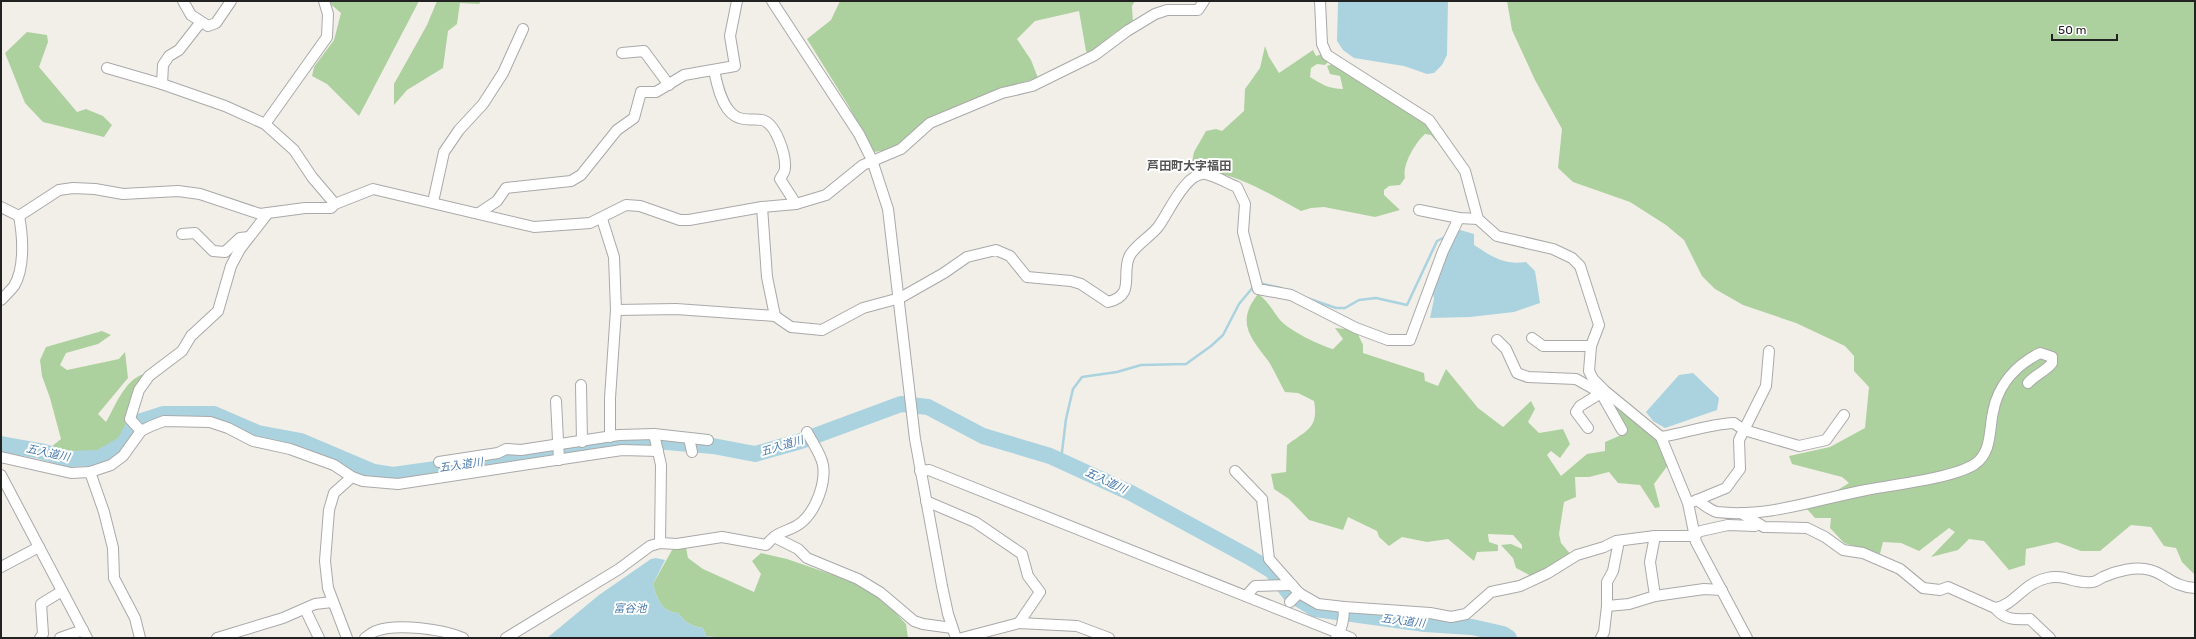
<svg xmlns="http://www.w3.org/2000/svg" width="2196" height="639" font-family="Rubik,'Noto Sans JP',sans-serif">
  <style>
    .forest { fill: #add19e }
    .water { fill: #aad3df }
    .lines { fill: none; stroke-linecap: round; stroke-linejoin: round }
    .stream { stroke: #aad3df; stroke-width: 2.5 }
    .river { stroke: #aad3df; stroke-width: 16 }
    .minor-casing { stroke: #a9a9a9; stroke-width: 12 }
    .minor { stroke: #fff; stroke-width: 10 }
    .labels { text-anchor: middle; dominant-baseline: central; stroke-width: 4; stroke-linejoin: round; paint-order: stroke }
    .water-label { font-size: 11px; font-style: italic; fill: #4a7aab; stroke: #fff }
    .quarter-label { font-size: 12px; font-weight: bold; fill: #555; stroke: #fff }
  </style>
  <rect width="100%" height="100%" fill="#f2efe9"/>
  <g class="forest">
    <path d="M327,1H419L359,116L327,84L312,76L314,67L334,40L341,13Z"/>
    <path d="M437,1H481L479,4L460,3L457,24L448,31L443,68L407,90L394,105V84L427,25Z"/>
    <path d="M840,1H1135L1132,6L1133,23L1114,33L1089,54L1086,51L1079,11L1035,21L1017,39L1031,60L1038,78L1006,87L948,112L892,150L873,152L848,105L807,39L831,20Z"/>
    <path d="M1507,1H2195V575L2182,562L2176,548L2164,546L2151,527L2131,525L2100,551H2081L2057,542L2026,549L2025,565L2009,570L1984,541L1969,539L1958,550L1931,557L1955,532L1949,528L1919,551L1901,543L1883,542L1880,554L1844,543L1830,528L1831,518H1815L1807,509L1849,483L1842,477L1792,464L1789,456L1830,447L1865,428L1869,387L1854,371V356L1845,346L1796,323L1743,305L1715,289L1702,276L1684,240L1666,225L1630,202L1573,182L1558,168L1562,129L1535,80L1512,30Z"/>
    <path d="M27,32L47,35L48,42L39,67L77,112L86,109L103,116L112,125L104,137L43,122L25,103L5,53Z"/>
    <path d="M1265,46L1269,57L1279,73L1313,50L1316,56L1322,54L1329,61L1325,65L1317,64L1311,68L1310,77C1321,84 1329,89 1343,89L1340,76L1330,74L1327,66L1332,64C1371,83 1411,106 1440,139L1436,141L1431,135L1425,134C1415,143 1402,165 1405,178L1400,185L1389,186L1384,190V195L1400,210L1375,217L1324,207L1311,208L1301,211C1269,194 1235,171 1197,171L1192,162L1194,152L1206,131L1216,129L1222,131L1244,111L1245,89L1260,68Z"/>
    <path d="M1258,294C1269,302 1272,310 1280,320C1290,331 1319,345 1333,349L1343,339L1335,328L1356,330L1363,345V353L1424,373L1425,381L1438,386L1446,369L1478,408L1503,427L1531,401L1535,409L1528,422L1539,433L1563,429L1570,444L1560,458L1551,451L1547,455L1561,476L1587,454L1605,451V442L1619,436L1627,430L1611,402L1665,447L1671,461L1654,484L1660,507L1655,508L1640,485L1618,483L1609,472L1589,477H1575L1576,497L1564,502L1559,534L1561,543L1572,556L1533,577L1516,568L1513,558L1501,545L1511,544L1522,549V545L1513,535L1488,534L1489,542L1498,545V551L1477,552L1474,561L1448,539L1427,542L1402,537L1389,546L1379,537L1377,531L1348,517L1343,530L1309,520L1289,499L1274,489L1271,474L1286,472L1287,445C1307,430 1319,428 1314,401L1298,393L1285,392C1280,383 1275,372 1269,362C1251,338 1235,323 1258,294Z"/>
    <path d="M102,331L111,335L98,344L66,353L60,365L67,370L119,359L125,352L128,378L98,414L106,422C116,405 126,376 148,373L125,426V438L120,450L98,463L81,465L56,457L51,447L61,439L50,398L42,376L40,360L46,347Z"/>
    <path d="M686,547L688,558L703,569L754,592L761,574L752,561L761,553L787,559L848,580L880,596L906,624L908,638H723L706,636L703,628C691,626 685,623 678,613C661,612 657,598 653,584L672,550Z"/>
  </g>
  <g class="water">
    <path d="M1338,1H1448L1447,55L1442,65L1434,73L1427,74L1404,66L1354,58L1343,50L1337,41Z"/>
    <path d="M1457,229L1474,234V245C1493,257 1503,265 1526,262L1535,271L1540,303L1514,312L1470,317L1430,318L1434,299L1432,290Z"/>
    <path d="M1693,373L1719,398L1717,410L1665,428L1653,421L1646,412L1679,375Z"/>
    <path d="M656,558L665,560L653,584C657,598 661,612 678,613C685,623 691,626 703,628L706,636L722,638H547L599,595L651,559Z"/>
  </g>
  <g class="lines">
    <g class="stream">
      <path d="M1259,283L1281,288"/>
      <path d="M1304,297L1336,308H1345L1359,300L1376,298L1407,305L1437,241L1447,236"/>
      <path d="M1061,460L1066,419L1073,389L1082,377L1117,372L1141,365L1186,364L1211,346L1223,335L1239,304L1254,286"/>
    </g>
    <path class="river" d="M1,444L40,451L69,459L99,458L124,444L135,423L163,414H214L258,433L301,441L374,472L393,475L643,440L713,446L755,454L801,441L901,404L928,407L983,436L1050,456L1131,493L1249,557L1272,571L1290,594L1315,609L1425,624L1472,627L1503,634L1509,638"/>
    <g class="minor-casing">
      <g id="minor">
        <path d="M183,1L191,15L208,26L216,23L231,1"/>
        <path d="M772,1L859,134L872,160L888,209L915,439L942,586L948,614L956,638"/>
        <path d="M1320,1L1322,44L1327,55L1429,120L1465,171L1478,219L1497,236L1553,249L1572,258L1580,266L1599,325L1591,346L1589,371L1593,379L1605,391L1661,437L1688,503L1696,542L1747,638"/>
        <path d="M622,53L644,51L669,85"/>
        <path d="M107,68L162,84L225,106L265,124L294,150L312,177L335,204"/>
        <path d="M714,70C717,85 722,108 735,116C745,122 753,118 762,120C776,123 786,155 785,168C785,171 782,176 780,179L796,204"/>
        <path d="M162,84L163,65L169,56L179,50L200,23"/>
        <path d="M265,124L327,37L328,14L324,1"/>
        <path d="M433,202L444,152L459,130L483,104L503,73L523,29"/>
        <path d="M1,207L19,216L59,190L73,188L95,189L123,194L178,191L200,194L260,214L305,208H331L335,204L373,189L534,227L590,223L626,205L640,206L680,220H689L762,207L796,204L826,195L863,165L901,149L930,123L1002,93L1032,86L1095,55L1127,31L1155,14L1167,10H1198L1204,1"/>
        <path d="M762,207L767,277L775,316"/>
        <path d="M1419,210L1459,218L1478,219"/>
        <path d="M479,213L497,201L506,188L571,181L581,175L617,130L634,118L641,92H656L684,75L735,66L730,36L737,1"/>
        <path d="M602,219L614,257L616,310L610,398V437"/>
        <path d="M182,234L195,233L213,251L225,252L240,238L249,237"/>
        <path d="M1,300C5,296 10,291 14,286C25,268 23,237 19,216"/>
        <path d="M616,310L676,309L775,316L791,327L822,330L863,308L900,298L944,273L967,257L996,250L1010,256L1027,277L1071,281L1081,284L1108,302C1137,295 1120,273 1130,255C1137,244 1150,237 1158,227C1168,214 1186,171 1206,174C1216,176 1227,183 1237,187L1245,204L1243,232L1258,289L1291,295L1356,328L1388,340H1410L1443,251L1459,218"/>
        <path d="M1532,338L1543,346H1591"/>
        <path d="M1497,340L1506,349L1517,373L1528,377L1576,379L1601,393L1603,392"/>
        <path d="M581,385L582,442"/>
        <path d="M556,401L559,460"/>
        <path d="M1588,428L1576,412L1580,406L1601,393L1622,430"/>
        <path d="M141,431L130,419L139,390L149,376L182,351L191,336L218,311L231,266L240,249L268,213"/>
        <path d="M654,434L661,465L660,543"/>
        <path d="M1661,437C1686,433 1709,424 1734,423L1744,430L1799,446L1826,440L1844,415"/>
        <path d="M689,438L692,452"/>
        <path d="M1,457L71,473L90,472L111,465L123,456L141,431L151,426L164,421L210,422L228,428L253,441L290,449L334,465L352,477L363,481L398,484L622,450L658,451"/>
        <path d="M439,462L498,453L506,449L521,450L619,435L654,434L708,440"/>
        <path d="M920,471L929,470L1351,638"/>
        <path d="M1235,471L1262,499L1269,559L1299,593L1318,604L1344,607L1430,613L1451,617L1466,614L1491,592L1520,586L1548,573L1577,555L1604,547L1616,541L1655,536H1691L1701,531L1728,525L1755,526L1757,525"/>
        <path d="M90,472L104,512L113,548L114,578L135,618L140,638"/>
        <path d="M1,475L87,638"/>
        <path d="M1697,500C1703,504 1711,511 1717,512C1768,518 1818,499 1866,490C1893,485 1954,478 1975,464C1992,452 1989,430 1993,412C1998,385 2016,365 2040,353L2052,357V363C2046,371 2035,375 2028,383"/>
        <path d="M926,501L975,522L1022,554L1028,576L1040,592L1019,623"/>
        <path d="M1692,502L1726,488L1740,469L1739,440L1766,386L1769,351"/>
        <path d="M1741,513L1764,527L1807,528L1825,537L1843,550L1863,553L1900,569L1923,588L1940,590L1948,587L1995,608C2014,606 2023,583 2047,578C2066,574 2073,584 2092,582C2096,582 2099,579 2103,577C2116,571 2136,566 2150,570C2166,574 2173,587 2195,588"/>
        <path d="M774,537L798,549L807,558L858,579L881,593L914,621L923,624L952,628"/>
        <path d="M1,567L39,547"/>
        <path d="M1246,596L1255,586L1292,585"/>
        <path d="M1655,596L1650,562L1655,536"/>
        <path d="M1290,602L1299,593"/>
        <path d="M1607,606L1629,604L1655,596L1704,589L1722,590"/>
        <path d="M1995,608C2005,620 2015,620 2030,619L2050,638"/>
        <path d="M305,609L319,638"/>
        <path d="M40,638L43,634L41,604L62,591"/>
        <path d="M60,638L83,630"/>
        <path d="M217,638L283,618L315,604L332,602"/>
        <path d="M347,638L328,588L325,561L329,510L334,493L352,477"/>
        <path d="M365,638C368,636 372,632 376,631C397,623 443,629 463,638"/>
        <path d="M506,638L619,569L650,546L660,543L677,544L722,537L766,545C769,542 773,537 777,535C785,530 794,529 802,522C816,510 826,483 823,465C821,454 812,442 807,432"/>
        <path d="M962,638L1019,623L1077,626L1109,638"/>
        <path d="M1336,638C1343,629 1344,618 1344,607"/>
        <path d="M1601,638L1604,632L1607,606V582L1613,571L1619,541"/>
      </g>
    </g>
    <use href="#minor" class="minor"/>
  </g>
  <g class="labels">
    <g class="water-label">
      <text transform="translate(782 446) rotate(-17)">五入道川</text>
      <text transform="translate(48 453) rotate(12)">五入道川</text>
      <text transform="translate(461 465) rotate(-8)">五入道川</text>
      <text transform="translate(1106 481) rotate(25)">五入道川</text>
      <text x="630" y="608">富谷池</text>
      <text transform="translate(1403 621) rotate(7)">五入道川</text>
    </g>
    <g class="quarter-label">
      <text x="1189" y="166">芦田町大字福田</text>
    </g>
  </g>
  <rect width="2196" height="639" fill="none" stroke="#222222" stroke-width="4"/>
  <path d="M2052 34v6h65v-6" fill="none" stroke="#222222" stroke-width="2"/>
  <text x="2058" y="34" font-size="12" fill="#222222" stroke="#ffffff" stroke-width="3" paint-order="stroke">50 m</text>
</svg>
